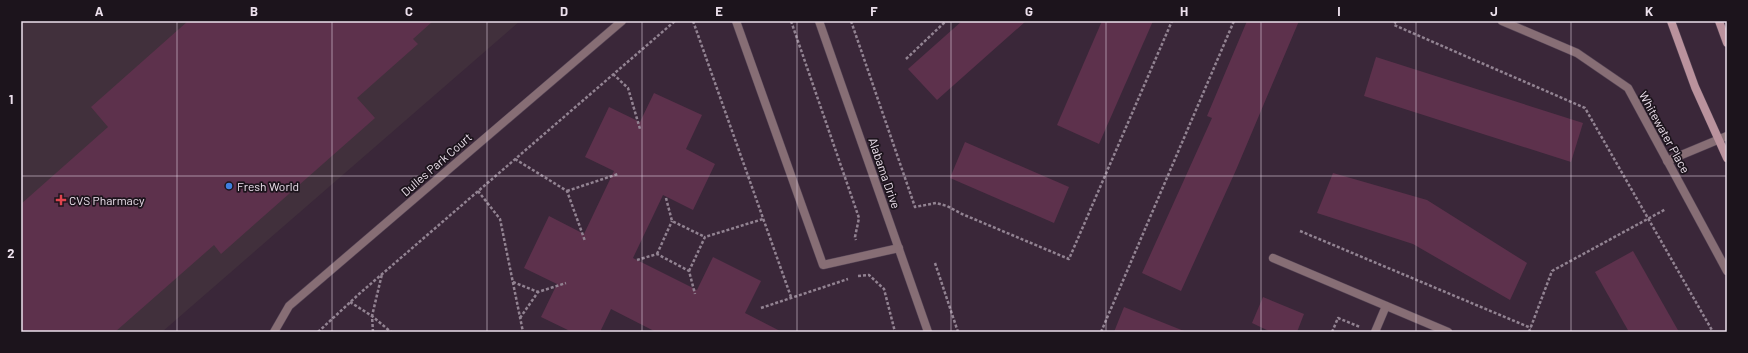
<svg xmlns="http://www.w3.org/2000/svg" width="1748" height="353" font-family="Barlow,sans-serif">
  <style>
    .commercial { fill: #41303c }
    .building { fill: #5d314c }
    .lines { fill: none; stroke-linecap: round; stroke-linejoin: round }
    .service-casing { stroke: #564556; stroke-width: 9 }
    .minor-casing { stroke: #564556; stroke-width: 9 }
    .secondary-casing { stroke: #564556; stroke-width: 9 }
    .path { stroke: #928392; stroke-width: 2.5; stroke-dasharray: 3 2; stroke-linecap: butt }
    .service { stroke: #876e75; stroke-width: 8 }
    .minor { stroke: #876e75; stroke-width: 8 }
    .secondary { stroke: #ba929d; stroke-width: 8 }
    .grid { fill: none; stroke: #ece0ec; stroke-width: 1; stroke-opacity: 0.55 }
    .shop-dot { fill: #3f7fe0; stroke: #1c141c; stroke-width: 1.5 }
    .health-dot { fill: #e0444e; stroke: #1c141c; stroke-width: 1.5 }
    .labels { text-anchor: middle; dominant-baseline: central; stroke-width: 3.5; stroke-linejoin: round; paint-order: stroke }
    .street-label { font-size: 12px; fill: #ece0ec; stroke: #1c141c }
    .poi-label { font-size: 12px; fill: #ece0ec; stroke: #1c141c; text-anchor: start }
    .neatline { fill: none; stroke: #ece0ec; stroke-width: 1.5 }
    .grid-label { font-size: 13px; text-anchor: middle; font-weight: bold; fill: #ece0ec }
  </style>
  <rect width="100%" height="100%" fill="#3a2739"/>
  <path class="commercial" d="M21,21H520L162,332H21Z"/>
  <g class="building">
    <path d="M188,21H433L413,39L418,44L357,98L375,118L221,254L214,245L115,332H21V204L108,127L91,107Z"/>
    <path d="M962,21H1026L937,100L908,69Z"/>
    <path d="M1102,21H1153L1099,144L1057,125Z"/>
    <path d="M1247,21H1299L1236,170L1181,291L1142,273L1212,118L1207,116Z"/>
    <path d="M1376,57L1583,123L1571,162L1364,96Z"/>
    <path d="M654,93L702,115L686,149L715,164L693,210L663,195L633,258L697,290L713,257L761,281L745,313L782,332H656L611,309L600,332H572L541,317L557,284L524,268L549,216L584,234L614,171L585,157L609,107L640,122Z"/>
    <path d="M965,142L1069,187L1054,223L950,178Z"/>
    <path d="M1333,173L1427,200L1527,263L1510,300L1413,244L1317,213Z"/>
    <path d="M1633,251L1679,332H1629L1595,272Z"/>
    <path d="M1263,297L1304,314L1297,332H1271L1252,323Z"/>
    <path d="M1124,307L1184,331V332H1114Z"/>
  </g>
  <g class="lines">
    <g class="service-casing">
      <g id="service">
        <path d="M736,21L823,265L899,248"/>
        <path d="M1273,258L1448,332"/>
        <path d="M274,332L289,306L622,21"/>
        <path d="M1375,332L1386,306"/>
      </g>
    </g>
    <g class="minor-casing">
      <g id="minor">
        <path d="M819,21L928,332"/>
        <path d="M1502,21L1577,53L1628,88L1727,271"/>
        <path d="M1667,161L1727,136"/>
      </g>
    </g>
    <g class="secondary-casing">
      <g id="secondary">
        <path d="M1671,21L1695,87L1727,158"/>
        <path d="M1719,21L1727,43"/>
      </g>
    </g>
    <g class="path">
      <path d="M693,21L791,297"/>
      <path d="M791,21L859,218L855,237L856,240"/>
      <path d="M851,21L915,207L936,203L947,206L962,214L1069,259L1172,21"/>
      <path d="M1396,21L1394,25L1585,108L1713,332"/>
      <path d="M906,59L946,21"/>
      <path d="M613,74L628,88L640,129"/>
      <path d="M515,159L567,191L585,241"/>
      <path d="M478,191L500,219L523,332"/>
      <path d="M567,191L618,174"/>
      <path d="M666,198L672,221L705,237"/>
      <path d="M1300,231L1531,328"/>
      <path d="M657,254L672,221"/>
      <path d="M637,260L657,254L689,271L695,294"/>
      <path d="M935,263L958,332"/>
      <path d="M689,271L705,237L763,219"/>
      <path d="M858,276L869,275L884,289L895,332"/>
      <path d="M513,282L538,292"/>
      <path d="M350,302L372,316L391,332"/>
      <path d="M761,308L848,279"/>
      <path d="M520,318L538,292L566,283"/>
      <path d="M318,332L359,294L675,21"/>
      <path d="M373,332L372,316L382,274"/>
      <path d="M1101,332L1234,21"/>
      <path d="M1332,332L1338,318L1360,327"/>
      <path d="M1529,332L1552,271L1666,209"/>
    </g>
    <use href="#service" class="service"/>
    <use href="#minor" class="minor"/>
    <use href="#secondary" class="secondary"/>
  </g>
  <path class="grid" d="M177,21V332M332,21V332M487,21V332M642,21V332M797,21V332M951,21V332M1106,21V332M1261,21V332M1416,21V332M1571,21V332M21,176H1727"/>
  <circle class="shop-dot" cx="229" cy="186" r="4"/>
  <path class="health-dot" d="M59 194h4v4h4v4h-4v4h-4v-4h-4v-4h4z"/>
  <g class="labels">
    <g class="street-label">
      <text transform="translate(1665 132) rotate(61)">Whitewater Place</text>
      <text transform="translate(436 164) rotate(-41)">Dulles Park Court</text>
      <text transform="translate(885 173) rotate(71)">Alabama Drive</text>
    </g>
    <g class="poi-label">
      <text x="237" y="186">Fresh World</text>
      <text x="69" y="200">CVS Pharmacy</text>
    </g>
  </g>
  <rect width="1748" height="353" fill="none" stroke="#1c141c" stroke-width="44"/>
  <rect x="22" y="22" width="1704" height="309" class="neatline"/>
  <g class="grid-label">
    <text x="99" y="16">A</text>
    <text x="254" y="16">B</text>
    <text x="409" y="16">C</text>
    <text x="564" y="16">D</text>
    <text x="719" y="16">E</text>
    <text x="874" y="16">F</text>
    <text x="1029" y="16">G</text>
    <text x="1184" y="16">H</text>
    <text x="1339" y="16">I</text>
    <text x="1494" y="16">J</text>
    <text x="1649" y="16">K</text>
    <text x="11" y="104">1</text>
    <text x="11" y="258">2</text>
  </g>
</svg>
